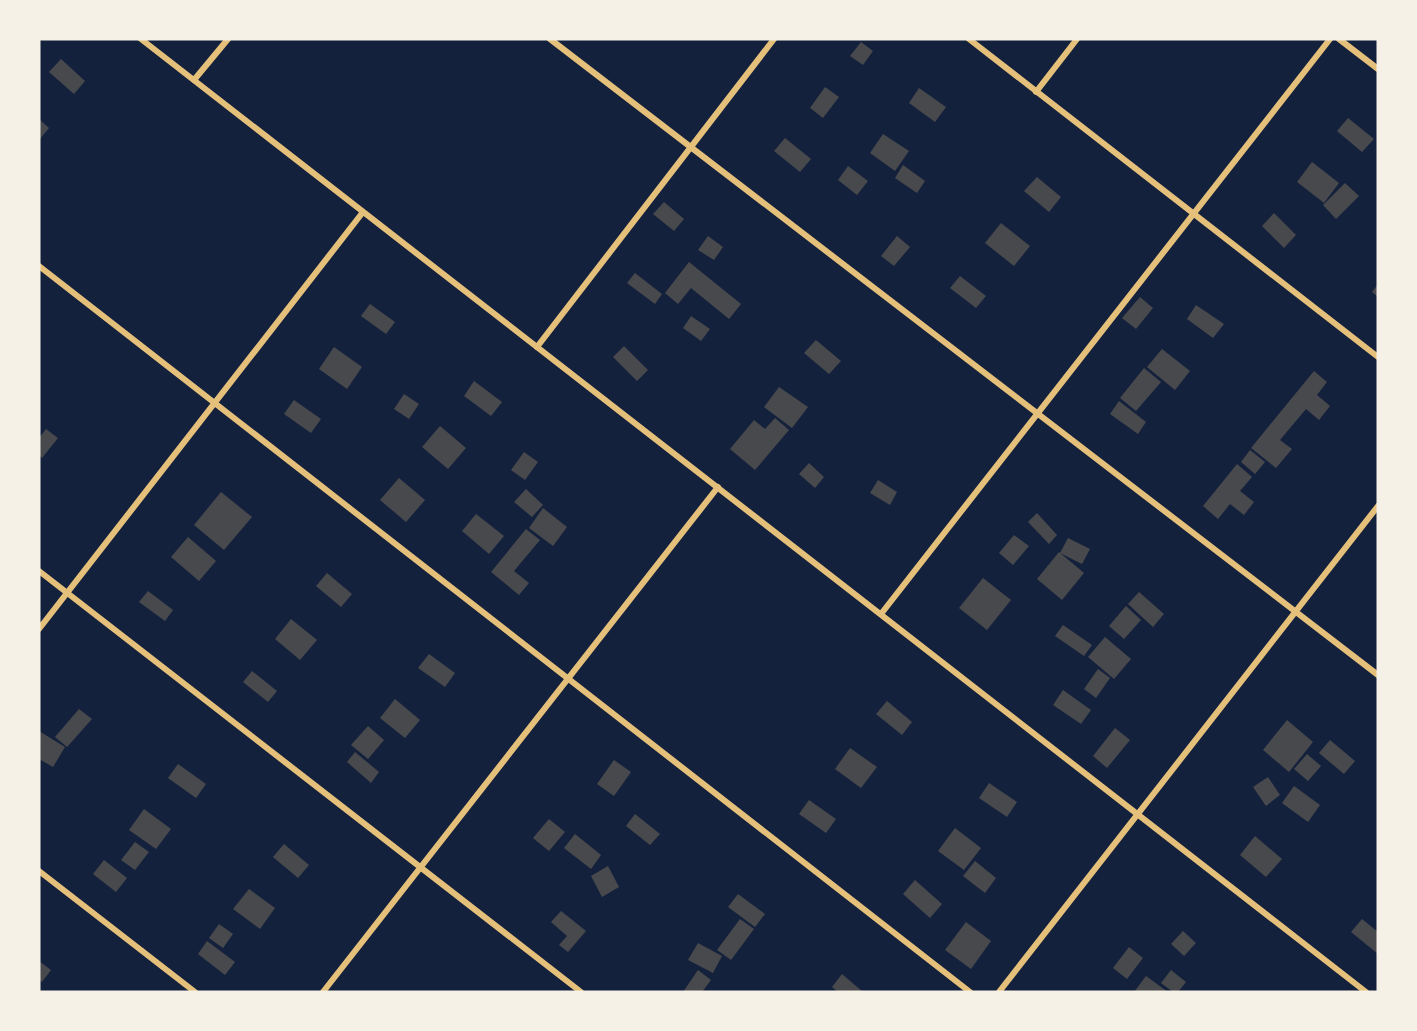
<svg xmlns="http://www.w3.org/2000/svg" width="1417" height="1031" font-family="'Titillium Web',sans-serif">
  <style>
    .building { fill: #48494c }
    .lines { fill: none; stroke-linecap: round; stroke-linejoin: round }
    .minor { stroke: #e5c07b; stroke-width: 6 }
  </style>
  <rect width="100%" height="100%" fill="#14213d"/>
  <g class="building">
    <path d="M861 42 873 51 863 65 850 56Z"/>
    <path d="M61 59 85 81 74 94 49 72Z"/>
    <path d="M825 87 839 97 823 118 810 108Z"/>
    <path d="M919 88 946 107 935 122 909 103Z"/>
    <path d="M1348 118 1374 139 1362 152 1337 131Z"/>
    <path d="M39 119 49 128 39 140Z"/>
    <path d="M883 134 909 151 895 171 870 153Z"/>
    <path d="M785 138 811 159 800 172 774 151Z"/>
    <path d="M1312 162 1339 183 1324 203 1297 182Z"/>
    <path d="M903 165 925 181 917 193 895 178Z"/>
    <path d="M848 166 868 181 857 195 838 180Z"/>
    <path d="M1037 177 1061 197 1049 212 1024 191Z"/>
    <path d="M1345 183 1359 196 1336 219 1323 205Z"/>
    <path d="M664 202 684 219 674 231 653 214Z"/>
    <path d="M1274 213 1296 235 1284 248 1262 226Z"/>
    <path d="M1001 223 1030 246 1014 266 985 243Z"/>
    <path d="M708 236 723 247 714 260 698 250Z"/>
    <path d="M897 236 910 247 894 266 881 256Z"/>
    <path d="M689 262 741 304 729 319 691 288 678 304 665 293Z"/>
    <path d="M635 273 662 294 655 304 627 283Z"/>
    <path d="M960 276 986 296 976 308 950 288Z"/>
    <path d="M1378 284V297L1372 292Z"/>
    <path d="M1140 297 1153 308 1136 329 1122 318Z"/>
    <path d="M370 304 395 322 386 334 361 316Z"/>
    <path d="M1196 305 1224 324 1213 338 1187 319Z"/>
    <path d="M691 316 710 329 701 341 683 328Z"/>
    <path d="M816 340 841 361 829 374 804 353Z"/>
    <path d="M624 346 648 370 637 381 613 357Z"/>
    <path d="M334 347 362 367 347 389 319 369Z"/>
    <path d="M1162 349 1190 371 1175 390 1147 367Z"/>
    <path d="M1144 368 1161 382 1136 411 1120 398Z"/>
    <path d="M1314 371 1327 382 1317 395 1330 406 1319 420 1306 409 1280 440 1292 449 1276 468 1251 448Z"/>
    <path d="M474 381 502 402 491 416 464 396Z"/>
    <path d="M779 387 808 407 792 428 764 407Z"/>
    <path d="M404 394 419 404 409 419 394 409Z"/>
    <path d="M294 400 321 419 311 433 284 414Z"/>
    <path d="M1119 401 1146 422 1138 434 1110 414Z"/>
    <path d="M775 418 789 430 755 470 730 449 754 420 765 429Z"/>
    <path d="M440 426 466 448 448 469 422 447Z"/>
    <path d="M46 429 58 438 42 458 39 455V438Z"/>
    <path d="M1250 450 1265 462 1255 474 1241 462Z"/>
    <path d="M524 452 538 462 525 480 511 470Z"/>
    <path d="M809 463 824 477 815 488 799 474Z"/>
    <path d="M1237 464 1252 477 1240 491 1254 502 1244 515 1230 504 1218 519 1203 506Z"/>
    <path d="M399 478 425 500 406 522 380 500Z"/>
    <path d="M878 480 897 492 890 505 870 493Z"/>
    <path d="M526 489 543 505 532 517 514 502Z"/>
    <path d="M221 492 252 517 224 550 194 525Z"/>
    <path d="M543 508 567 527 553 546 529 528Z"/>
    <path d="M1037 513 1057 535 1049 544 1028 522Z"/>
    <path d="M476 514 504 536 489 554 462 531Z"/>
    <path d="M526 529 540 540 514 571 529 583 519 595 491 572Z"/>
    <path d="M1014 535 1029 546 1013 565 999 553Z"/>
    <path d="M188 537 216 561 199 581 171 557Z"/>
    <path d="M1068 538 1090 549 1082 564 1060 553Z"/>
    <path d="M1059 552 1084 573 1062 600 1037 579Z"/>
    <path d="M327 573 352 594 341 607 316 586Z"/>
    <path d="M983 578 1011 600 987 630 959 608Z"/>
    <path d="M148 591 173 610 165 621 139 602Z"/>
    <path d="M1139 592 1164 614 1153 627 1128 604Z"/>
    <path d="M1126 606 1141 620 1124 639 1109 626Z"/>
    <path d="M291 619 317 640 300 660 275 639Z"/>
    <path d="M1063 625 1092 645 1084 656 1055 636Z"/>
    <path d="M1105 637 1131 659 1114 679 1088 657Z"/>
    <path d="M429 654 455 673 445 687 418 668Z"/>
    <path d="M1098 669 1110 678 1096 698 1084 689Z"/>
    <path d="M252 671 277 691 268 702 243 682Z"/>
    <path d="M1063 690 1091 710 1081 724 1053 705Z"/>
    <path d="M395 699 420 720 405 738 380 718Z"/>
    <path d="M887 701 912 722 902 735 876 714Z"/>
    <path d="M79 709 92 719 67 747 55 737Z"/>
    <path d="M1287 720 1313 742 1289 772 1263 750Z"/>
    <path d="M368 726 384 740 368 759 351 745Z"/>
    <path d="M1115 728 1130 740 1107 768 1093 756Z"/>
    <path d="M39 731 65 747 53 767 39 759Z"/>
    <path d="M1330 740 1355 761 1344 774 1319 753Z"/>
    <path d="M850 748 877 767 861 788 835 769Z"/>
    <path d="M355 752 379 772 371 783 347 762Z"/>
    <path d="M1307 754 1321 766 1308 781 1294 769Z"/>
    <path d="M614 760 631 772 614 796 597 784Z"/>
    <path d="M178 764 206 784 196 798 168 778Z"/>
    <path d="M1268 777 1280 795 1266 806 1253 787Z"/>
    <path d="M989 783 1017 802 1007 817 979 798Z"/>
    <path d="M1294 786 1320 805 1308 822 1282 803Z"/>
    <path d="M809 800 836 819 826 833 799 814Z"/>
    <path d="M144 809 171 829 156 849 129 830Z"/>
    <path d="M635 814 660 834 650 845 626 826Z"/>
    <path d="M549 819 565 832 549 851 533 838Z"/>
    <path d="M955 828 981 848 964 870 938 851Z"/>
    <path d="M575 834 601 855 591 869 564 848Z"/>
    <path d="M1255 836 1282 859 1266 877 1240 855Z"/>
    <path d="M135 842 149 852 135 870 121 860Z"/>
    <path d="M284 844 309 865 298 878 273 857Z"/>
    <path d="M104 860 127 878 116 892 93 874Z"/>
    <path d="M975 861 996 878 985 893 963 876Z"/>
    <path d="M608 866 619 887 602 897 591 876Z"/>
    <path d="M915 880 942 904 930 918 903 894Z"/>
    <path d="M249 889 275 908 260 929 233 909Z"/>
    <path d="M738 894 765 914 755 927 728 907Z"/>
    <path d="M561 911 586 931 568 952 559 945 567 936 551 922Z"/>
    <path d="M740 919 754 929 731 960 717 950Z"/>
    <path d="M1362 919 1378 932V954L1351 932Z"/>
    <path d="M966 922 991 941 971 969 945 950Z"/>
    <path d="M219 924 233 934 223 948 209 938Z"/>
    <path d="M1183 931 1196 943 1184 956 1171 944Z"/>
    <path d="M207 941 235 962 225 975 198 954Z"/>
    <path d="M698 943 722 956 713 973 688 960Z"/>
    <path d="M1129 947 1143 958 1127 979 1113 968Z"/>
    <path d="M39 961 51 970 42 982 39 980Z"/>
    <path d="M698 970 711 980 702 992H683Z"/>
    <path d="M1171 970 1186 982 1178 992H1173L1161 983Z"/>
    <path d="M842 974 863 992H838L832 987Z"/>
    <path d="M1146 976 1168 992H1134Z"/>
  </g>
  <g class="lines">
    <g class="minor">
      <path d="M141 39 1366 992"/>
      <path d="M550 39 1378 675"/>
      <path d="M969 39 1378 357"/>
      <path d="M1339 39 1378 69"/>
      <path d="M194 80 228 39"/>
      <path d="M1036 92 1077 39"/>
      <path d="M39 266 970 992"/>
      <path d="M537 347 774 39"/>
      <path d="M39 571 581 992"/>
      <path d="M881 614 1330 39"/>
      <path d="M39 629 363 212"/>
      <path d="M39 871 195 992"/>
      <path d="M323 992 718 487"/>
      <path d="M999 992 1378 506"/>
    </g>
  </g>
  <rect width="1417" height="1031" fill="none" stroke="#f6f1e7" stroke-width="81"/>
</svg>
